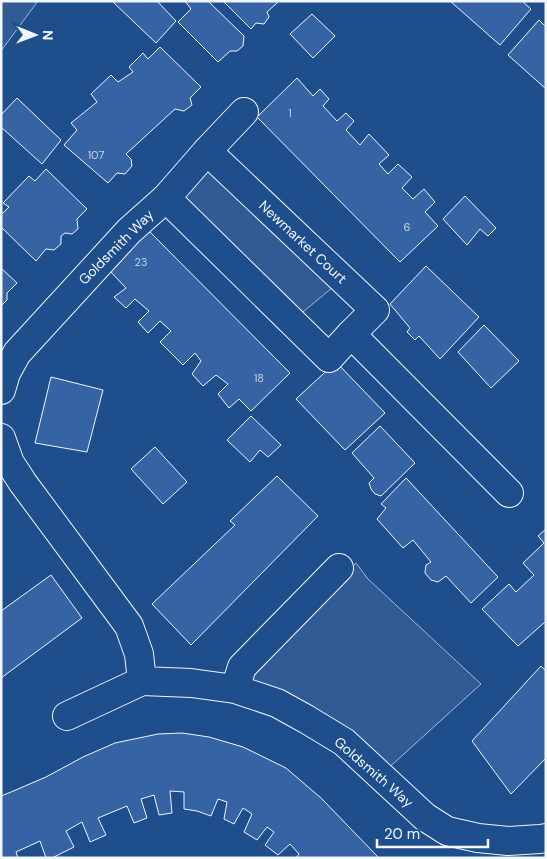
<svg xmlns="http://www.w3.org/2000/svg" width="547" height="859" font-family="'DM Sans',sans-serif">
  <style>
    .built { fill: #305b95; stroke: #a8bbd7 }
    .building { fill: #3563a3; stroke: #f2f6ff }
    .lines { fill: none; stroke-linecap: round; stroke-linejoin: round }
    .minor-casing { stroke: #f2f6ff; stroke-width: 30 }
    .minor { stroke: #1f4e8c; stroke-width: 28 }
    .labels { text-anchor: middle; dominant-baseline: central; stroke-width: 4; stroke-linejoin: round; paint-order: stroke }
    .number-label { font-size: 11px; fill: #c3d1e8 }
    .street-label { font-size: 14px; fill: #f2f6ff; stroke: #1f4e8c }
  </style>
  <rect width="100%" height="100%" fill="#1f4e8c"/>
  <g class="built">
    <path d="M1 1H38L1 51Z"/>
    <path d="M208 161 332 288 298 316 176 196Z"/>
    <path d="M356 563 368 579 481 684 383 773 243 686 248 667Z"/>
  </g>
  <g class="building">
    <path d="M112 1H157L176 21 156 43Z"/>
    <path d="M185 1H208L244 36 243 46 237 51H230L218 62 178 22 191 9Z"/>
    <path d="M223 1H277L278 2 267 12 269 17 264 24 256 23 251 29Z"/>
    <path d="M450 1H522L531 9 500 45Z"/>
    <path d="M312 14 335 36 313 58 290 34Z"/>
    <path d="M539 20 546 27V89L508 55Z"/>
    <path d="M160 47 201 87 190 98 192 105 184 111 175 109 126 154 131 159 132 166 125 174 117 173 108 183 64 145 77 130 71 123 97 102 91 94 111 75 118 82 133 72 129 67 143 53 148 59Z"/>
    <path d="M297 78 313 96 320 89 329 99 323 106 337 121 346 113 354 121 346 130 360 145 369 134 389 155 379 164 388 174 398 164 412 177 402 188 413 199 424 189 435 202 425 212 438 226 400 262 257 117Z"/>
    <path d="M17 98 61 140 42 164 1 127V115Z"/>
    <path d="M46 169 87 209 77 219 78 229 72 234 65 233 61 236V244L54 250 46 249 36 261 1 227V215L9 207 3 203 29 176 35 181Z"/>
    <path d="M465 196 496 228 488 236 480 229 467 245 443 219Z"/>
    <path d="M148 230 290 373 251 411 239 399 229 408 218 394 228 384 216 375 203 386 192 374 201 361 195 353 183 365 160 342 171 331 160 321 148 333 138 322 149 311 135 299 126 308 114 297 126 288 109 270Z"/>
    <path d="M426 266 479 317 440 359 419 336 415 340 407 332 410 328 390 304Z"/>
    <path d="M1 268 17 283 7 293V300L1 306Z"/>
    <path d="M484 325 519 361 491 388 458 352Z"/>
    <path d="M336 362 385 413 345 450 296 399Z"/>
    <path d="M51 377 103 390 87 452 35 443Z"/>
    <path d="M251 416 281 445 268 457 260 450 250 462 227 440Z"/>
    <path d="M380 426 415 463 381 496 375 494 371 489 369 483 374 478 352 453Z"/>
    <path d="M155 447 187 482 163 504 131 469Z"/>
    <path d="M277 476 318 516 191 645 152 604 235 525 230 521Z"/>
    <path d="M406 478 498 577 471 603 446 576 438 582 431 580 425 573 426 565 431 562 413 540 403 548 377 519 386 508 381 504Z"/>
    <path d="M546 529V621L518 646 482 609 509 584 516 592 534 575 523 563 544 543 538 536Z"/>
    <path d="M51 575 82 618 1 678V611Z"/>
    <path d="M541 666 546 671V758L511 794 472 741Z"/>
    <path d="M182 733 209 737 243 747 286 768 321 798 379 858H296L299 854 290 844 278 855 265 845 274 832 267 827 257 840 244 832 252 814 243 808 234 824 224 819 227 802 218 799 211 816 197 811 184 809V792L170 791 172 813 159 815 154 795 141 799 147 818 134 823 127 806 98 818 106 835 90 842 82 822 66 831 74 847 52 858H46L40 841 16 852 18 858H1V796L11 792 46 777 83 757 115 743 158 734Z"/>
  </g>
  <g class="lines">
    <g class="minor-casing">
      <g id="minor">
        <path d="M207 151 375 310 351 334"/>
        <path d="M166 198 329 358 351 334 509 493"/>
        <path d="M1 390 6 373 17 353 129 231 166 198 207 151 244 112"/>
        <path d="M1 438 10 463 23 483 129 626 139 654 142 681 191 683 235 689 277 703 306 719 344 742 425 817 447 831 478 838 508 841 540 839 546 838"/>
        <path d="M235 689 242 667 339 568"/>
        <path d="M67 716 142 681"/>
      </g>
    </g>
    <use href="#minor" class="minor"/>
  </g>
  <g class="labels">
    <g class="number-label">
      <text x="290" y="113">1</text>
      <text x="96" y="155">107</text>
      <text x="407" y="227">6</text>
      <text x="141" y="262">23</text>
      <text x="259" y="378">18</text>
    </g>
    <g class="street-label">
      <text transform="translate(303 242) rotate(43)">Newmarket Court</text>
      <text transform="translate(116 247) rotate(-45)">Goldsmith Way</text>
      <text transform="translate(374 772) rotate(41)">Goldsmith Way</text>
    </g>
  </g>
  <rect width="547" height="859" fill="none" stroke="#f2f6ff" stroke-width="5"/>
  <g transform="translate(35 35) rotate(91)" stroke="#1f4e8c" stroke-width="4" paint-order="stroke">
  <path d="M0-4L9 19L0 12L-9 19Z" fill="#f2f6ff"/>
  <text y="-8" font-size="14" font-weight="bold" text-anchor="middle" fill="#f2f6ff">N</text>
  </g>
  <path d="M377 839v8h111v-8" fill="none" stroke="#f2f6ff" stroke-width="2.5"/>
  <text x="384" y="839" font-size="15" fill="#f2f6ff" stroke="#1f4e8c" stroke-width="4" paint-order="stroke">20 m</text>
</svg>
